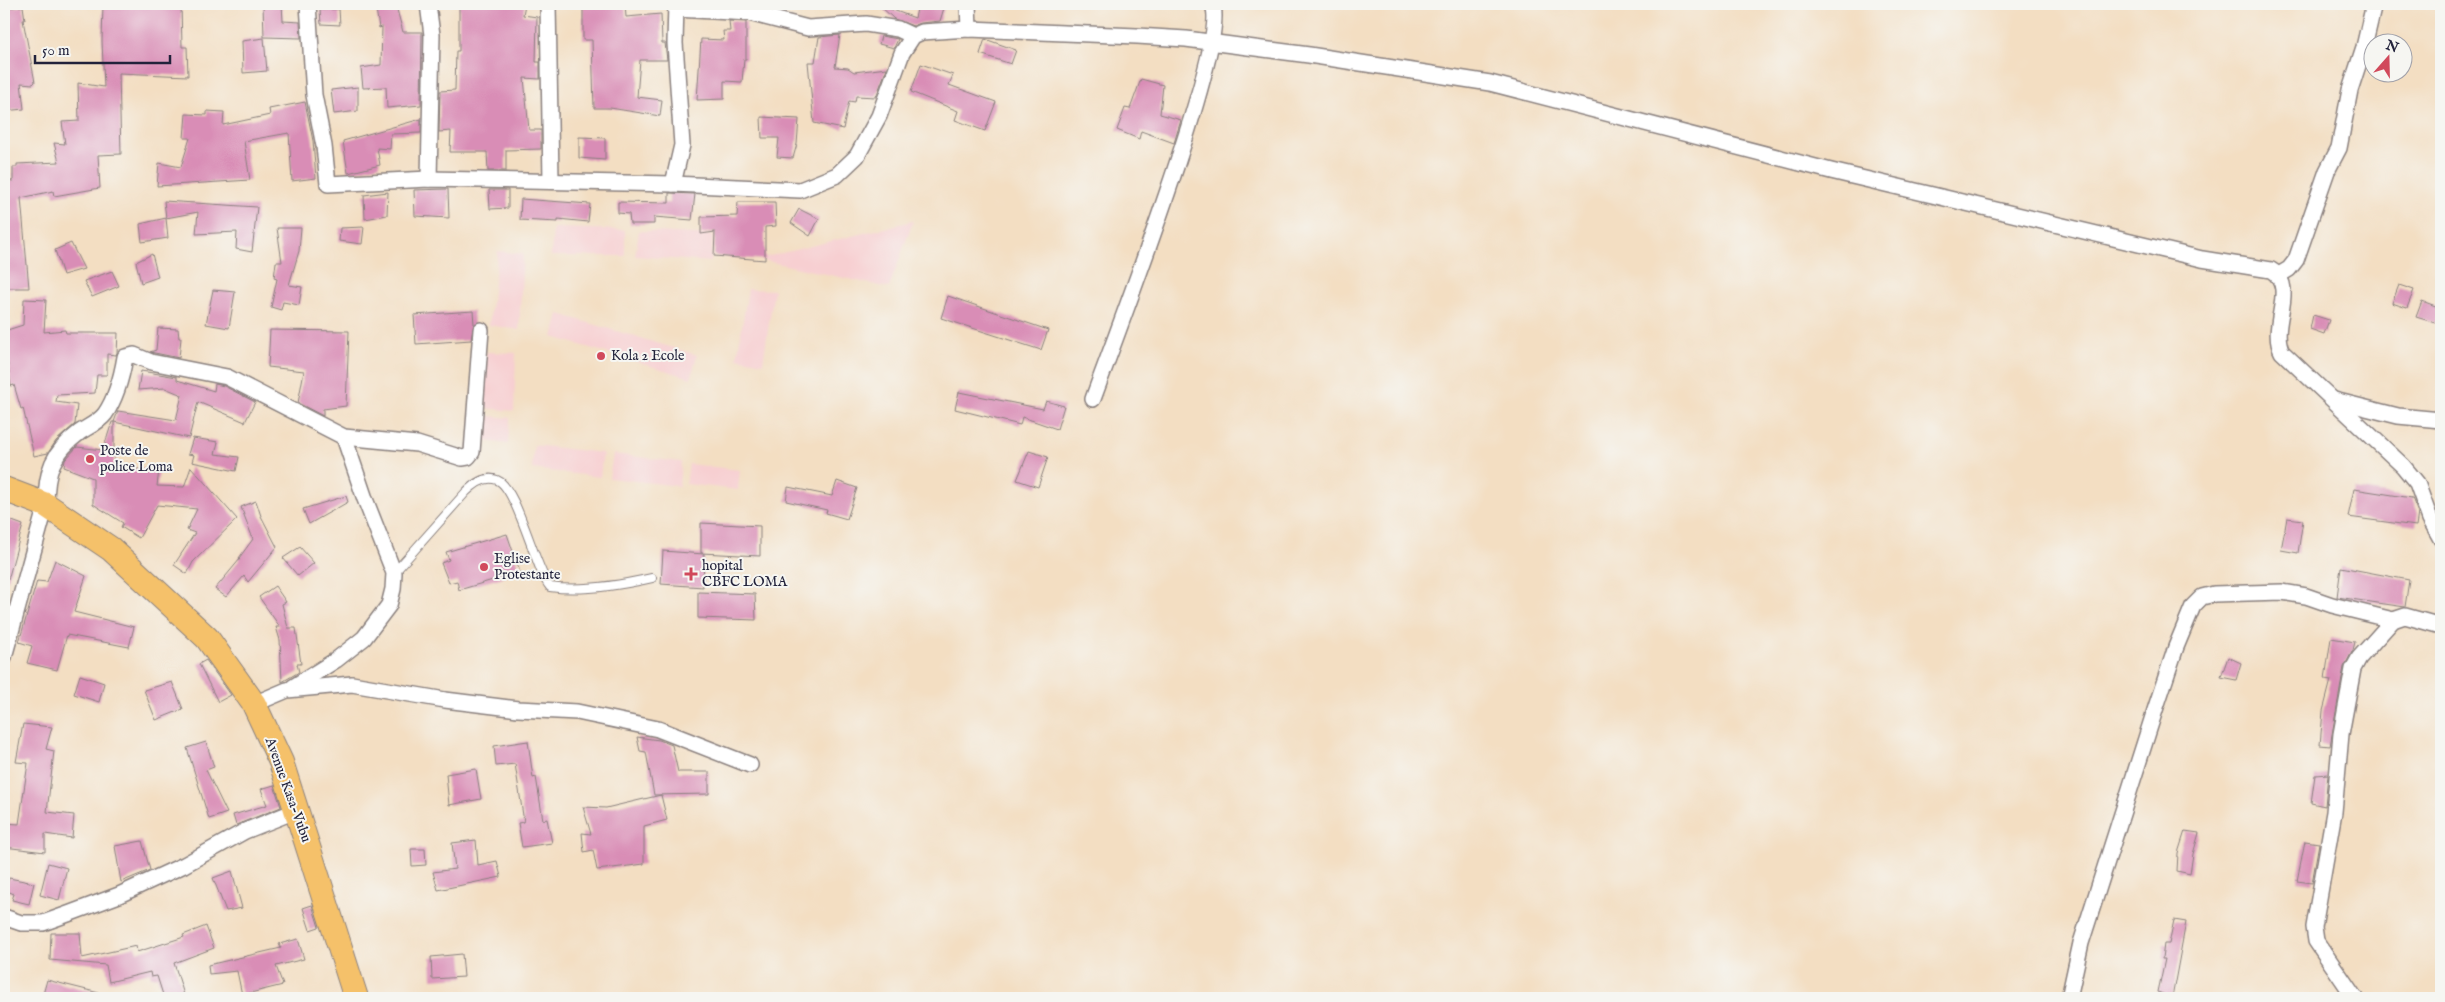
<svg xmlns="http://www.w3.org/2000/svg" width="2445" height="1002" font-family="'IM FELL English',serif">
  <style>
    .built { fill: #f7cfd1 }
    .building { fill: #d98db6 }
    .lines { fill: none; stroke-linecap: round; stroke-linejoin: round }
    .service-casing { stroke: #8a807e; stroke-width: 10 }
    .minor-casing { stroke: #8a807e; stroke-width: 18 }
    .trunk-casing { stroke: #8a807e; stroke-width: 26 }
    .service { stroke: #fff; stroke-width: 8 }
    .minor { stroke: #fff; stroke-width: 15 }
    .trunk { stroke: #f5c16b; stroke-width: 24 }
    .poi-dot { fill: #d1495b; stroke: #f6f6f2; stroke-width: 2 }
    .labels { text-anchor: middle; dominant-baseline: central; stroke-width: 4; stroke-linejoin: round; paint-order: stroke }
    .poi-label { font-size: 14px; fill: #22223b; stroke: #f6f6f2; text-anchor: start }
    .street-label { font-size: 14px; fill: #22223b; stroke: #f6f6f2 }
  </style>
  <rect width="100%" height="100%" fill="#f6f6f2"/>
  <filter id="ink" filterUnits="userSpaceOnUse"><feTurbulence type="fractalNoise" baseFrequency=".02" numOctaves="2"/><feDisplacementMap in="SourceGraphic" scale="10" xChannelSelector="R" yChannelSelector="G"/><feConvolveMatrix kernelMatrix="1 2 1 2 8 2 1 2 1" color-interpolation-filters="sRGB"/></filter>
  <filter id="wash" filterUnits="userSpaceOnUse"><feTurbulence type="fractalNoise" baseFrequency=".0096" numOctaves="4" result="noise"/><feDisplacementMap in="SourceGraphic" scale="20" xChannelSelector="R" yChannelSelector="G"/><feGaussianBlur stdDeviation="1.12" result="paint"/><feColorMatrix in="noise" values="0 0 0 0 0 0 0 0 0 0 0 0 0 0 0 0 0 1.4 0 .05"/><feComposite in="paint" operator="in"/></filter>
  <g filter="url(#wash)">
    <rect width="100%" height="100%" fill="#f3dec2"/>
    <g class="built">
      <path d="M913 221 889 288 758 259Z"/>
      <path d="M553 228 625 230V256H551Z"/>
      <path d="M639 231 713 235 711 262 635 256Z"/>
      <path d="M498 251 523 254 519 330 489 325Z"/>
      <path d="M748 289 774 290 763 363 737 358Z"/>
      <path d="M559 314 697 355 691 378 553 337Z"/>
      <path d="M486 352 516 353 514 411 483 408Z"/>
      <path d="M489 416 510 418 508 444 484 441Z"/>
      <path d="M534 445 603 453 600 477 532 469Z"/>
      <path d="M613 454 681 462 679 486 609 478Z"/>
      <path d="M689 464 740 470 738 490 686 484Z"/>
    </g>
    <g id="blocks">
      <g class="building">
        <path d="M103 4H181L182 47H187L188 76 119 73 121 154 98 155 100 188 54 196 53 191 21 198 29 288H4V180L13 181V167H17V164L59 162 54 143 65 144 62 122 79 121 78 83 104 87 102 41Z"/>
        <path d="M263 4H282L283 21 300 22 301 38 264 37Z"/>
        <path d="M459 4H525L523 15 537 17 536 62H540V79L524 78 529 130H541V149L506 150V171H488L487 152H450L451 131 439 132 440 91 455 90 456 51H459Z"/>
        <path d="M583 4H625L626 17 661 14 662 43H665L667 60H640L637 97 662 100 660 116 610 108H594L592 40H583Z"/>
        <path d="M879 5 915 18 918 5 944 8 940 21 921 23 913 26 894 19Z"/>
        <path d="M23 6 25 20H23L35 82 33 84 21 83 24 109 4 111V8Z"/>
        <path d="M396 6 403 32H422L421 105 387 108 386 87 363 88 361 68 381 65 382 27 379 28 376 9Z"/>
        <path d="M339 9 340 25 321 24 320 10Z"/>
        <path d="M729 21 746 22V59H744L742 82 724 81V99L697 100 701 39 724 40 723 31H730Z"/>
        <path d="M840 35 835 67 848 68 854 72 887 68 876 97 856 96 855 102 849 101 843 129 814 123 808 62H815L819 37Z"/>
        <path d="M881 36 898 39 894 48 879 44Z"/>
        <path d="M264 38 267 71 243 73 242 41Z"/>
        <path d="M985 39 1016 50 1011 64 980 54Z"/>
        <path d="M921 64 953 75 949 85 996 102 985 131 955 120 958 111 911 92Z"/>
        <path d="M1141 79 1163 85 1160 114 1181 120 1174 143 1141 131 1139 139 1117 130 1125 108 1130 109Z"/>
        <path d="M358 87V111L334 114 331 90Z"/>
        <path d="M305 102 313 141 316 178 292 181 289 133 244 141 250 180 157 186 159 163 181 167 190 138H184L186 114 207 115V111L224 112 223 125 270 115 269 109Z"/>
        <path d="M761 117 799 119 797 144 793 158 777 157 779 138H762Z"/>
        <path d="M421 119V133L391 134 390 149 377 148 380 165 348 173 343 141Z"/>
        <path d="M579 137 605 138V160L579 158Z"/>
        <path d="M448 189 449 218 415 216 414 190Z"/>
        <path d="M489 190H508V208L490 209Z"/>
        <path d="M388 192 387 215 365 219 364 195Z"/>
        <path d="M669 193 695 194 692 220 654 217V224H630L629 214 618 213V202L669 203Z"/>
        <path d="M521 199 590 204 588 222 558 219V222L520 220Z"/>
        <path d="M164 201 257 207 252 252 236 249 237 232 196 234 198 212 166 218Z"/>
        <path d="M738 202H775L776 226 765 227V260L714 256 715 232 701 234V217L737 216Z"/>
        <path d="M799 209 819 219 810 236 791 223Z"/>
        <path d="M166 218 168 238 142 242 140 224Z"/>
        <path d="M364 227 362 244 339 241 340 228Z"/>
        <path d="M277 228H301L299 251 289 285 302 287 299 305 283 302 281 310 271 307 277 279 274 278 276 262H282Z"/>
        <path d="M71 243 84 269 63 275 55 250Z"/>
        <path d="M152 254 158 277 141 283 136 262Z"/>
        <path d="M112 271 119 286 92 297 84 281Z"/>
        <path d="M2399 285 2414 290 2407 308 2392 303Z"/>
        <path d="M213 290 235 292 229 328 206 324Z"/>
        <path d="M948 296 1048 330 1041 350 941 318Z"/>
        <path d="M24 299 46 300 44 332 65 330 66 333H118L117 353 116 355 107 354V375H97L95 393 57 395 56 402 77 405 75 424 56 441 48 453 34 456 23 408 21 409 14 385 11 386 4 339V331L23 325Z"/>
        <path d="M2422 301 2441 308 2436 323 2416 317Z"/>
        <path d="M473 311 474 324 471 340 416 344 414 315Z"/>
        <path d="M2313 315 2329 320 2324 334 2310 329Z"/>
        <path d="M158 328 178 329 179 338H181L179 358 150 352 156 350Z"/>
        <path d="M270 330 349 331 346 406 323 409V416L298 403 304 371 268 367Z"/>
        <path d="M141 371 177 377V380L214 391 215 384 224 386 255 402 245 422 198 402 189 438 114 422 118 411 176 420 182 395 165 388 138 390Z"/>
        <path d="M959 392 1043 409 1046 401 1064 406 1057 429 1022 417 1020 425 955 409Z"/>
        <path d="M112 422H114V468L159 470 157 486 184 487 191 467 237 519 193 562 187 574 174 565 195 533 187 530 197 509 157 505 139 538 121 527 123 523 93 504V478L64 467 65 460 77 447 103 450Z"/>
        <path d="M193 438 218 442 215 454 239 457 236 471 192 462 194 455 188 454Z"/>
        <path d="M1029 451 1048 457 1038 487 1017 480Z"/>
        <path d="M837 481 857 488 847 519 826 513 827 510 786 501 788 487 832 496Z"/>
        <path d="M2354 489 2412 498 2418 513 2416 526 2348 517Z"/>
        <path d="M346 496 348 502 309 524 303 509Z"/>
        <path d="M256 501 261 516 277 547 248 582 244 576 226 597 215 589 240 559 239 558 253 539 241 507Z"/>
        <path d="M4 518 23 525 8 580 4 579Z"/>
        <path d="M2287 518 2303 520 2298 553 2281 550Z"/>
        <path d="M701 523 760 526V556L701 553Z"/>
        <path d="M507 534 520 572 459 590 457 581 449 583 441 563 449 560 446 552Z"/>
        <path d="M300 547 314 563 298 576 283 558Z"/>
        <path d="M663 551 704 554 703 587 661 584Z"/>
        <path d="M55 560 86 576 74 612 134 627 129 647 67 635 57 670 27 663 32 646 19 642 37 581 47 582Z"/>
        <path d="M2341 567 2409 580 2405 607 2337 597Z"/>
        <path d="M275 586 286 602 282 604 288 628H296L301 664H297L299 672 282 682 280 640 276 627H280L259 597Z"/>
        <path d="M698 592 755 594 756 620 698 618Z"/>
        <path d="M2331 638 2355 642 2353 650 2344 667 2330 746 2320 745 2323 711 2331 680 2325 679Z"/>
        <path d="M2228 657 2241 663 2236 680 2221 677Z"/>
        <path d="M206 660 231 695 218 702 199 664Z"/>
        <path d="M80 675 104 683 99 702 74 694Z"/>
        <path d="M172 682 183 709 156 720 144 690Z"/>
        <path d="M23 724 52 727 46 749 54 751 47 812 74 815 72 838 45 834V852L4 847V823L19 824 28 763 16 762Z"/>
        <path d="M637 737 659 740 672 745 678 772H709V794L654 795 646 752 640 751Z"/>
        <path d="M528 741 533 778 536 777 543 820 547 819 552 843 522 847 518 823 524 822 515 764 496 766 494 746Z"/>
        <path d="M206 742 214 767 206 770 227 813 209 819 187 748Z"/>
        <path d="M476 769 481 799 449 805 446 774Z"/>
        <path d="M2328 774 2325 806 2311 803 2315 775Z"/>
        <path d="M274 785 281 807 236 825 233 815 267 805 261 789Z"/>
        <path d="M661 795 667 820 644 826V864L597 870 593 850 584 852 582 833 591 834 583 807 606 808Z"/>
        <path d="M2185 831 2199 833 2193 854 2190 874 2177 871 2178 853Z"/>
        <path d="M476 840 478 865 497 861 501 877 438 890 433 872 455 869 452 843Z"/>
        <path d="M142 841 150 870 121 882 115 846Z"/>
        <path d="M2305 841 2319 843 2312 883 2297 881Z"/>
        <path d="M411 849H425L426 865 412 866Z"/>
        <path d="M48 863 67 868 59 900 40 895Z"/>
        <path d="M232 871 242 908 226 911 213 878Z"/>
        <path d="M9 878 34 883 29 904 12 900 14 894 5 890Z"/>
        <path d="M312 905 319 927 310 930 303 908Z"/>
        <path d="M2174 920 2186 922 2172 998 2158 992 2165 959H2162L2164 944H2169Z"/>
        <path d="M206 926 214 948 174 963 185 998H164L157 976 151 977 150 972 109 982 106 965 50 960 51 933H80L82 958 136 946 137 952 184 937 183 935Z"/>
        <path d="M298 939 304 959 276 966 283 985 242 995 237 971 209 974 208 965 281 948 279 944Z"/>
        <path d="M462 954 464 977 432 979 431 957Z"/>
        <path d="M47 980 99 993 98 998H42Z"/>
      </g>
    </g>
  </g>
  <g filter="url(#ink)">
    <use href="#blocks" fill-opacity="0" stroke="#8a807e" stroke-width="1"/>
    <g class="lines">
      <g class="service-casing">
        <path id="service" d="M394 573 466 492C474 484 485 475 497 480 517 487 535 569 550 587 582 592 621 585 652 578"/>
      </g>
      <g class="minor-casing">
        <g id="minor">
          <path d="M308 4 314 95 324 146 328 184 429 179 673 184 800 190 837 175 857 156 879 116 902 53 913 36 922 32 969 29 1137 36 1186 39 1309 55 1490 83 1831 171 2202 259 2271 270C2299 287 2268 326 2282 352L2403 466 2417 483 2430 519 2441 539"/>
          <path d="M428 4 432 35 429 179"/>
          <path d="M548 4 551 181"/>
          <path d="M968 4 969 29"/>
          <path d="M676 9 749 13 808 28 866 24 898 29 913 36"/>
          <path d="M673 184 682 145 675 43 676 4"/>
          <path d="M2279 275 2289 269 2296 260 2327 171 2339 148 2350 90 2364 47 2374 4"/>
          <path d="M1093 399C1112 346 1232 35 1212 4"/>
          <path d="M2334 400 2398 416 2441 420"/>
          <path d="M4 657 46 505C46 471 52 453 80 432 88 427 99 422 105 414 116 398 122 375 125 357L134 355 151 362 227 377 344 437 417 444 462 458 468 457 472 452 481 330"/>
          <path d="M293 687 336 660 364 638 389 605 393 589 394 573 365 499 344 437"/>
          <path d="M254 704 287 690 352 684 445 700 518 709 577 712 658 729 750 765"/>
          <path d="M4 917 21 923H43L68 914 119 895 184 865 245 831 298 810"/>
          <path d="M2069 998 2081 943 2156 707 2176 647 2193 606 2202 597 2214 594 2282 592 2306 596 2332 605 2393 620 2405 616 2441 626"/>
          <path d="M2355 998 2316 941 2314 927 2334 812 2341 734 2353 669 2359 658 2393 620"/>
        </g>
      </g>
      <g class="trunk-casing">
        <path id="trunk" d="M4 489 46 505 111 549 207 638 254 704 281 762 356 998"/>
      </g>
      <use href="#service" class="service"/>
      <use href="#minor" class="minor"/>
      <use href="#trunk" class="trunk"/>
    </g>
  </g>
  <g class="poi-dot">
    <circle cx="601" cy="356" r="5"/>
    <circle cx="90" cy="459" r="5"/>
    <circle cx="484" cy="567" r="5"/>
    <path d="M688.5 566.5h5v5h5v5h-5v5h-5v-5h-5v-5h5z"/>
  </g>
  <g class="labels">
    <g class="poi-label">
      <text x="611" y="356">Kola 2 Ecole</text>
      <text x="100" y="451">Poste de<tspan x="100" dy="16">police Loma</tspan></text>
      <text x="494" y="559">Eglise<tspan x="494" dy="16">Protestante</tspan></text>
      <text x="702" y="566">hopital<tspan x="702" dy="16">CBFC LOMA</tspan></text>
    </g>
    <g class="street-label">
      <text transform="translate(288 790) rotate(70)">Avenue Kasa-Vubu</text>
    </g>
  </g>
  <rect width="2445" height="1002" fill="none" stroke="#f6f6f2" stroke-width="20"/>
  <g transform="translate(2388 58) rotate(20)"><circle r="24" fill="#f6f6f2" stroke="#a1a1a9"/>
  <path d="M0-4L9 19L0 12L-9 19Z" fill="#d1495b"/>
  <text y="-8" font-size="14" font-weight="bold" text-anchor="middle" fill="#22223b">N</text>
  </g>
  <path d="M35 55v8h135v-8" fill="none" stroke="#22223b" stroke-width="2.5"/>
  <text x="42" y="55" font-size="15" fill="#22223b" stroke="#f6f6f2" stroke-width="4" paint-order="stroke">50 m</text>
</svg>
